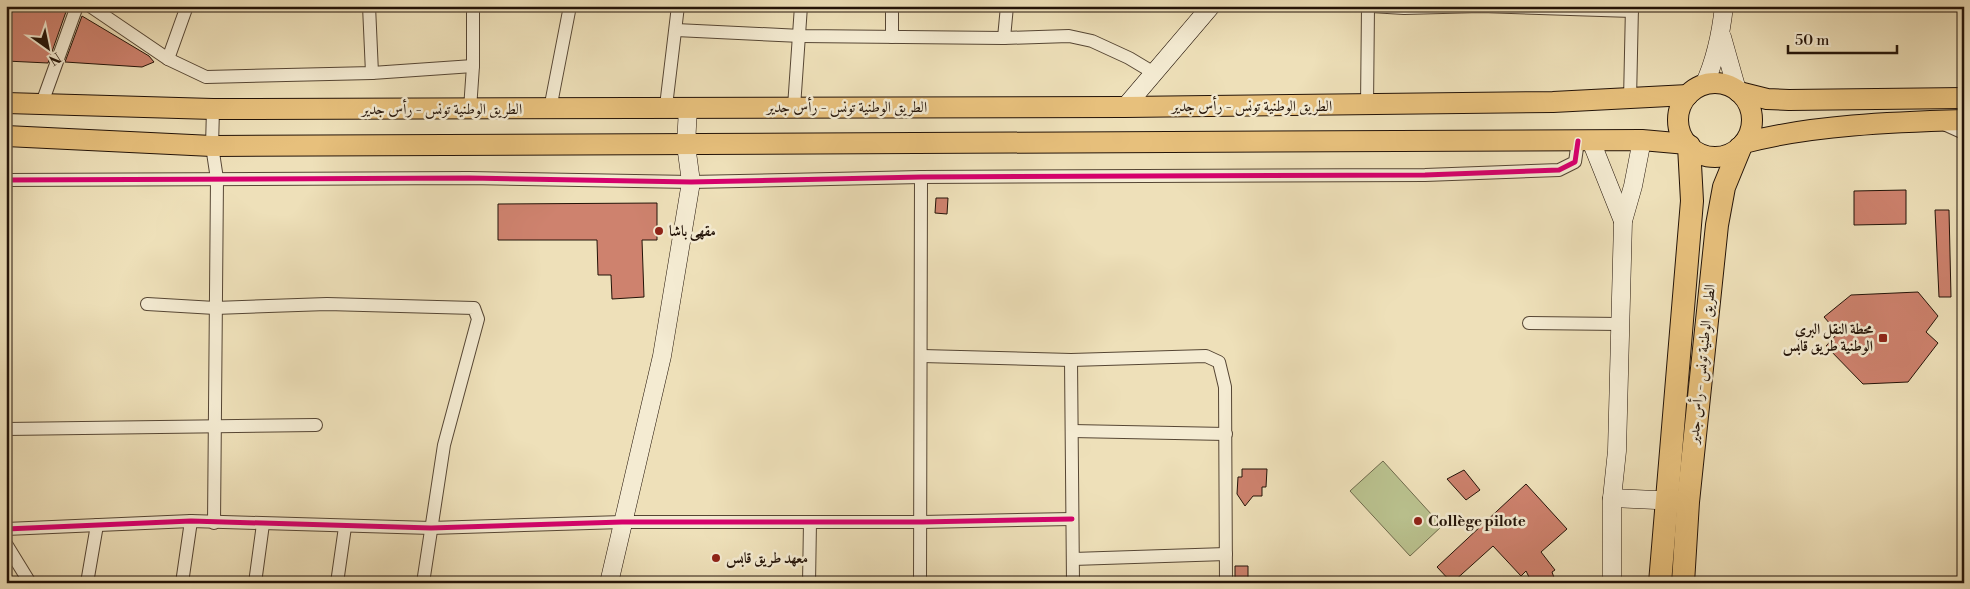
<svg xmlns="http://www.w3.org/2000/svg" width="1970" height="589" font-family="'Libre Bodoni',Amiri,serif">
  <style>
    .green { fill: #bac28f; stroke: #6e6a4c }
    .building { fill: #ce826e; stroke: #231308 }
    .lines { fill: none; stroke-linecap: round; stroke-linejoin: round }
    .street-casing { stroke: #564634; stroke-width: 14 }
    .secondary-casing { stroke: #231308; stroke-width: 19 }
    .primary-casing { stroke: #231308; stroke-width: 22 }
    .highway-casing { stroke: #231308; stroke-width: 24 }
    .street { stroke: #f4ebd2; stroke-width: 12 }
    .secondary { stroke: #f4ebd2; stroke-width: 18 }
    .primary { stroke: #e7c07c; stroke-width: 20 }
    .highway { stroke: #e7c07c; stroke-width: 22 }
    .cycleway-casing { stroke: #f4ebd2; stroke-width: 8 }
    .cycleway { stroke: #d6006c; stroke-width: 5 }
    .poi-dot { fill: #8f2418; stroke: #f4ebd2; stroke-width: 2 }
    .labels { text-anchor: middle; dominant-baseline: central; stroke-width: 5; stroke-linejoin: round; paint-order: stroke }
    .street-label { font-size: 15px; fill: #231308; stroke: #f4ebd2 }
    .poi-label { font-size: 15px; font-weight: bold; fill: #231308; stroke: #f4ebd2; text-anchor: start }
  </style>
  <rect width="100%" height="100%" fill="#eee0b9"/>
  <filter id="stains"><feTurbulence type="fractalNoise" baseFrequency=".004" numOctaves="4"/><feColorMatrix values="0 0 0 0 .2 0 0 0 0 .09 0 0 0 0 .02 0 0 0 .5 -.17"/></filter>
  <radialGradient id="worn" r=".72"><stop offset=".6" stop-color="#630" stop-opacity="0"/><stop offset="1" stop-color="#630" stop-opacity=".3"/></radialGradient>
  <path class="green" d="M1383 461 1442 526 1410 556 1350 491Z"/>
  <g class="building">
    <path d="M6 6H68L48 63 6 61Z"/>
    <path d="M82 16 149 56 154 62 142 67 65 62Z"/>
    <path d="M1906 190V224L1854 225V191Z"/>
    <path d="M936 198H948L947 214 935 213Z"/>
    <path d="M657 203V240H642L644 297 612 299 611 275H598L597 240H498V204Z"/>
    <path d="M1935 210H1949L1951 297H1939Z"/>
    <path d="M1918 292 1938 316 1926 332 1938 343 1908 382 1863 384 1826 346 1838 333 1824 317 1851 295Z"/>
    <path d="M1242 469H1267L1266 487H1262V496H1253L1245 506 1237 494 1238 477H1242Z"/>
    <path d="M1464 470 1480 490 1466 500 1447 479Z"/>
    <path d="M1526 484 1567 529 1541 552 1555 570 1552 572 1556 583H1532L1526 571 1521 576 1493 546 1452 583 1437 567Z"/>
    <path d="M1235 566H1248V580L1235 581Z"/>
  </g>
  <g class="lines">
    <g class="street-casing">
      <g id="street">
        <path d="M90 6 168 59 206 77 372 73 473 66"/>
        <path d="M369 6 372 73"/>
        <path d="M1371 6 1404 8 1481 6 1632 11"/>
        <path d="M676 30 801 36 1004 38 1069 36 1092 41 1129 58 1154 73"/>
        <path d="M892 37V6"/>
        <path d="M1004 38 1007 6"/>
        <path d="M168 59 187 6"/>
        <path d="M1630 100 1632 6"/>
        <path d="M42 103 77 6"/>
        <path d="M666 106 678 6"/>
        <path d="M1367 106 1368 6"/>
        <path d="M794 107 801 6"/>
        <path d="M213 109 212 146 217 179 214 523"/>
        <path d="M470 109 473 66V6"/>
        <path d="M550 109 570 6"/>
        <path d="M1944 124 1964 133"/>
        <path d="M6 180 469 178 691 182 921 177 1425 175 1559 170 1575 162 1578 141"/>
        <path d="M147 304 215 308 327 304 474 308 478 319 444 445 423 583"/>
        <path d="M1529 323 1620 324"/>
        <path d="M922 356 1071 360 1206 356 1219 362 1225 387 1226 583"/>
        <path d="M1071 360 1073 583"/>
        <path d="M6 429 316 425"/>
        <path d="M1072 431 1226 434"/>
        <path d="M6 529 191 521 431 528 622 522H922L1072 519"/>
        <path d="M6 544 30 583"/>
        <path d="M1073 559 1226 554"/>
        <path d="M87 583 97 525"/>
        <path d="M182 583 191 521"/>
        <path d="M255 583 263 524"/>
        <path d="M337 583 345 527"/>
        <path d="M809 583 810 522"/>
        <path d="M920 583 921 177"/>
      </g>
    </g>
    <g class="secondary-casing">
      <g id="secondary">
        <path d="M1722 37 1737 90"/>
        <path d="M1704 85C1716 59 1721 34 1724 6"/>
        <path d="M1125 107 1211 6"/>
        <path d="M1591 141 1623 221"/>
        <path d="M1612 498 1678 501"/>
        <path d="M609 583 662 356 691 182 686 145 688 108"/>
        <path d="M1612 583V498L1617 451 1623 221 1633 186 1642 140"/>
      </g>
    </g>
    <g class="primary-casing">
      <g id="primary">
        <circle cx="1715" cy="120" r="37"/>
        <path d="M1739 92 1767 99 1789 100 1964 98"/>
        <path d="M6 103 213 109 1125 107 1553 102 1688 95"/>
        <path d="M6 136 212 146 1642 140 1687 144"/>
        <path d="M1744 143C1811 125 1894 122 1964 120"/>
      </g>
    </g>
    <g class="highway-casing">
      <g id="highway">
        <path d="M1660 583 1692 201 1689 146"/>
        <path d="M1683 583 1688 502 1717 225 1724 187 1740 148"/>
      </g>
    </g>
    <use href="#street" class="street"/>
    <use href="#secondary" class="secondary"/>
    <use href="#primary" class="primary"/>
    <use href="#highway" class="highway"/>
    <g class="cycleway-casing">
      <g id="cycleway">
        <path d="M6 180 469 178 691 182 921 177 1425 175 1559 170 1575 162 1578 141"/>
        <path d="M6 529 191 521 431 528 622 522H922L1072 519"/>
      </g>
    </g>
    <use href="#cycleway" class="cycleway"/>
  </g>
  <g class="poi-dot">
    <circle cx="659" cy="231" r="5"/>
    <rect x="1878" y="333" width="10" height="10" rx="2.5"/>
    <circle cx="1418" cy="521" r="5"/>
    <circle cx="716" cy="558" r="5"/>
  </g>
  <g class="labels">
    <g class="street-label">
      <text x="1252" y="106">الطريق الوطنية تونس - رأس جدير</text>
      <text x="847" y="107">الطريق الوطنية تونس - رأس جدير</text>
      <text x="442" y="109">الطريق الوطنية تونس - رأس جدير</text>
      <text transform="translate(1702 364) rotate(-84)">الطريق الوطنية تونس - رأس جدير</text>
    </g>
    <g class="poi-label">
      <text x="669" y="231">مقهى باشا</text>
      <text x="1873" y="329" text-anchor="end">محطة النقل البري<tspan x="1873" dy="17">الوطنية طريق قابس</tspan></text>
      <text x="1428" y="521">Collège pilote</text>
      <text x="726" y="558">معهد طريق قابس</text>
    </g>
  </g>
  <rect width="1970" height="589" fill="none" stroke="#eee0b9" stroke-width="25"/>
  <rect x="8" y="8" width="1955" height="574" fill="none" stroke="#231308" stroke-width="2.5"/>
  <rect x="12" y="12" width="1945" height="564" fill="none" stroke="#231308"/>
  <g transform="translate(48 48) rotate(147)" stroke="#f4ebd2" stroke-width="4" paint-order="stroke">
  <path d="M0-4L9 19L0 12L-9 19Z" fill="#231308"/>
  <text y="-8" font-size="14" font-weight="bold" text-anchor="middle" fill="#231308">N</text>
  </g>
  <path d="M1788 45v8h109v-8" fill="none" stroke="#231308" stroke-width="2.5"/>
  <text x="1795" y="45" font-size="15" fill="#231308" stroke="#f4ebd2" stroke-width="4" paint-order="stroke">50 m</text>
  <rect width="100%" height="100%" filter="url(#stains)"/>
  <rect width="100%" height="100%" fill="url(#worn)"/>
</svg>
